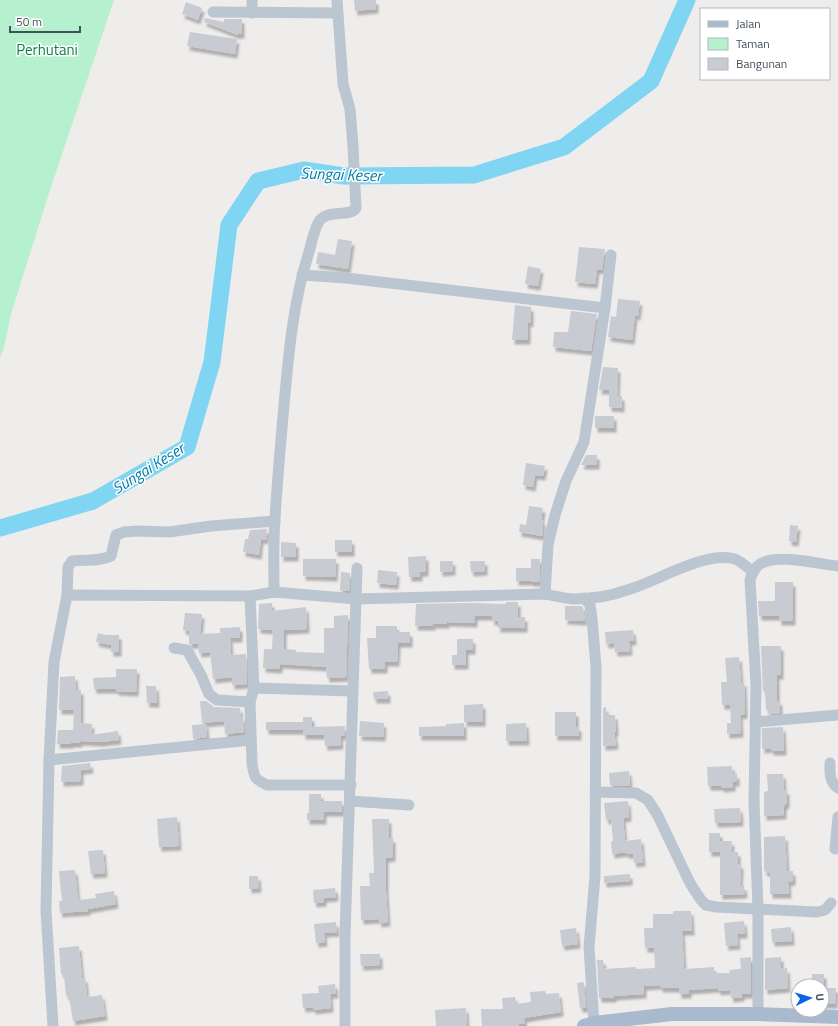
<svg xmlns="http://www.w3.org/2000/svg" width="838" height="1026" font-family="'Titillium Web',sans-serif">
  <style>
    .green { fill: #b6f1cf }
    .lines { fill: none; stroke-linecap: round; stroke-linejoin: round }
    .river { stroke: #80d5f2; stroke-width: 17 }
    .building { fill: #c8cbd2; filter: url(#shadow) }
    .minor { stroke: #bbc6d0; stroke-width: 11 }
    .major { stroke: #a9bace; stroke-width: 14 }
    .labels { text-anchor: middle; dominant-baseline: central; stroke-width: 3; stroke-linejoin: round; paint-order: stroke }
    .park-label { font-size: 15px; fill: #10804d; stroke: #fff }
    .water-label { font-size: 16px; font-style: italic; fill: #037ea7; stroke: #fff }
  </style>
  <defs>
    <filter id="shadow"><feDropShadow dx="2.5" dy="4.5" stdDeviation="1" flood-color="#0004"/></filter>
  </defs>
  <rect width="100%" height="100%" fill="#efecec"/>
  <path class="green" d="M0 0H114L50 190 11 314 4 348 0 357Z"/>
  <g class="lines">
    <path class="river" d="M0 528 93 501 187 447 212 362 229 225 258 181 304 170 344 176 474 175 564 147 651 81 687 0"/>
  </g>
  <g class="building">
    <path d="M354 0H376V9L355 11Z"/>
    <path d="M186 2 202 8 198 20 182 14Z"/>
    <path d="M205 18 224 22V19H242V34H238V35L204 22Z"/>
    <path d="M190 32 237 39 235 54 187 46Z"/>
    <path d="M338 239 352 241 348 269 316 264 318 252 335 255Z"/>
    <path d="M579 247 605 249 602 270 597 269 595 284 575 282Z"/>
    <path d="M528 266 541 269 538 286 525 284Z"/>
    <path d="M618 299 640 301 638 316 635 315 632 340 608 337 611 316 616 317Z"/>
    <path d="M515 305 531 307V323L528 322V340H512Z"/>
    <path d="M571 311 597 314 591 351 553 347 554 332H568Z"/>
    <path d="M603 367 618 368 617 396H622V408L609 407V390H599Z"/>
    <rect x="595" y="416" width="19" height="12"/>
    <path d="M586 455H597V465H581Z"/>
    <path d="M526 463 545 466 543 476 535 475 533 487 523 485Z"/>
    <path d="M529 506 543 508 541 520 543 521 542 536 519 532 520 524 526 525Z"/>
    <path d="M790 525 798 526 796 542 789 541Z"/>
    <path d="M267 529 266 540 261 539 259 555 243 552 245 539H248L250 530Z"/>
    <rect x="335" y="540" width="17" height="12"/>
    <path d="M281 542 296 543V557H281Z"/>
    <path d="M426 556V572H420V577H409L408 557Z"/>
    <path d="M303 559H336L335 577 303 576Z"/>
    <path d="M531 559H540L539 582H531V581H516V568H531Z"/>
    <path d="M440 561H453V571L440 572Z"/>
    <path d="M470 561H485V571L471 572Z"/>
    <path d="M378 570 397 572 396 585 377 583Z"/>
    <path d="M341 572 350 573 349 591H340Z"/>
    <path d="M775 582H793V621H779V616H759L758 601H775Z"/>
    <path d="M506 602H518V617H525V628H498V621H492V616H475V623L447 622V624H433V626H415L416 604 468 603 506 604Z"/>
    <path d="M272 603V611L306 607 307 629 284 630V649L296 650V652L324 653V628H334V616L348 615 346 677 327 678 326 667 280 664V669L263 668 264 649H272L273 630 258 629 259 604Z"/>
    <path d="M565 606H582L583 608 585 621 565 620Z"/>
    <path d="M185 613 202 614 200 634 220 633V628L240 627V638H230L231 655 246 654 247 684 232 685V677L213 679 210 652 199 653 198 644H189V631L183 630Z"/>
    <path d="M376 626H397V632H410V643H398L397 662H385V669H369L367 638H376Z"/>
    <path d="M633 630 634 641H629L630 651 615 652 614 643 606 644 605 632Z"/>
    <path d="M98 633 105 635H119V652H111V645L96 642Z"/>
    <path d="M457 639H473V650H466V665H452V655H457Z"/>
    <path d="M761 646H781V675H777V701H780V713L769 714V710H766L765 691H763Z"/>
    <path d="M739 657 741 682H744L745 714 740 715 741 733 727 734V723H731L730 705H722L721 682H727L725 658Z"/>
    <path d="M116 669H137L136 692 116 691V689H94L93 678 116 677Z"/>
    <path d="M75 676 76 690H81V723L92 724 91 735 118 731 119 740 100 742 80 741V743H71V744H57L58 730H73L74 710H59L60 677Z"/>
    <path d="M146 686H156L157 703H147Z"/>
    <path d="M388 691V699H374L373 692Z"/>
    <path d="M200 701H206L214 707 240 708 241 717H243L244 732 225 734 224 721 202 723Z"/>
    <path d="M483 704V722H464V705Z"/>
    <path d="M606 707V715H615L616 732H614L616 745 603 746V708Z"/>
    <path d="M555 712H576V727H579V736H555Z"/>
    <path d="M303 717H312V727L345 726 344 736H340L341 745 325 746 324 735H303V730H266V722H303Z"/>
    <path d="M360 721 384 723 383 737 359 736Z"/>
    <path d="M464 723V736H419V727L446 726V724Z"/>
    <path d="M526 723 527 741H506V724Z"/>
    <path d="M206 724 207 737 193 739 192 725Z"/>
    <path d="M783 727 784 751H771V748L762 749V728Z"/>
    <path d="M90 763 91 769 81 770V781L61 782 62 766Z"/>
    <path d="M732 766 733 774H737V782H733V787L722 788 721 786H708L707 767Z"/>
    <path d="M629 771 630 786 610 785 609 773Z"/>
    <path d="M767 774H783L784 790H787V804H785V806H784V815L764 816V792L768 791Z"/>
    <path d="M309 794H321V801H342V812H324V820H307V813H309Z"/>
    <path d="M628 801 629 817 623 818 625 841 641 839 643 862 634 863 633 854H626V852L612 854 611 842 613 841 611 819 606 820 604 803Z"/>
    <path d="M740 808 741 822 715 823 714 809Z"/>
    <path d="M177 817 179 846 159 847 157 819Z"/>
    <path d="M372 819H389V838H393V857L386 858V892L388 922 379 923V919L361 920 360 886H370L369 873H374Z"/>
    <path d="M709 833H720V841H732L731 852H738V864H741L740 886H744L745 894 720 895V852H709Z"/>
    <path d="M785 836 787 871H793V881L788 882 789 894H770V873L764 871V837Z"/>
    <path d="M103 850 105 873 91 874 88 851Z"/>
    <path d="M75 870 78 900 96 898 95 894 114 891 116 904 88 909V911L60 913 59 901H62L59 871Z"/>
    <path d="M630 874V881L604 883V876Z"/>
    <path d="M249 876H258L259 888 249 889Z"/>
    <path d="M335 888 336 897 324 898V902L314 903 313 890Z"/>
    <path d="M673 911H691L692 931H682L684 969 714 967V973H730L729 970 741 969 740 958 751 957V994H742V997L731 998 730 990 718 991V988L689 990V994H679V988H660V985L644 986V994L614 996V998H599L597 960H603L604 969 636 967V969L655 968 654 948H645L644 928H653V914H673Z"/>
    <path d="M744 921 745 934H737L738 945 726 946 724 923Z"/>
    <path d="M336 922 337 932 324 933 325 942 316 943 314 924Z"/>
    <path d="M791 927 792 941 772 942 771 929Z"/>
    <path d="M576 928 578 944 562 946 560 930Z"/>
    <path d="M79 946 82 978H85L87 997 102 995 105 1016 73 1021 69 996H66L64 974H61L59 948Z"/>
    <path d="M360 954H380V965L361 966Z"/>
    <path d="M781 957V969L787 968 788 988 765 990V958Z"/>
    <rect x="812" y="974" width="12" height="12"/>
    <path d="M584 982 586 1008H580L577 983Z"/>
    <path d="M335 984 336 994H330L331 1008 313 1010V1007L303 1008 302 994 319 993 318 986Z"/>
    <path d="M822 988H836L835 1004H822Z"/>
    <path d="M545 991 546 994 559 993 561 1012 524 1018 525 1023 519 1024V1026H482L481 1009H503L502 998 515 997 516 1004 531 1002 530 992Z"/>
    <path d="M466 1008 467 1026H436L435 1010Z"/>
  </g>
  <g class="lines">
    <g class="minor">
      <path d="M213 12 337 13"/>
      <path d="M252 13V0"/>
      <path d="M302 275 346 278 605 308 584 442 566 481 555 515 548 545 545 594"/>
      <path d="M605 308 611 255"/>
      <path d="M274 592C274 568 273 543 275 519 277 485 280 451 283 416 288 361 292 305 309 252 312 242 314 228 320 220 329 209 349 218 356 208L353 146 350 109 343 84 337 0"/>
      <path d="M67 595 68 567 72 561C85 559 99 562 111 556L116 535 124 532 138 531 169 532 211 526 275 521"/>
      <path d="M250 596 254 688 250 702 252 763C254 777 254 779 267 785H351"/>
      <path d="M584 598 590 605 592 618 596 667 595 876 589 947 594 1023"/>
      <path d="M174 648 187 650 201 675 209 694 217 700 250 702"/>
      <path d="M254 688 352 691"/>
      <path d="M755 722 838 715"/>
      <path d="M49 760 251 740"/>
      <path d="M830 763C830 772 829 782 838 788"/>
      <path d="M595 792 636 793 648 800 658 816 690 883 701 900 706 905 716 907 817 912 825 910 831 903"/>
      <path d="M350 801 409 805"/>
      <path d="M835 849 838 817"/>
      <path d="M758 1014V909L754 801 756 685 750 580C752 574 754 568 760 564 778 553 817 564 838 566"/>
      <path d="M53 1026 46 911 49 760 54 662 67 595 250 596 274 592 356 599 357 568"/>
      <path d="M345 1026V935L356 599 545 594C554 596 564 598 573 599 590 599 611 596 627 590 656 582 706 550 735 559 742 562 747 567 752 571"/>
    </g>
    <path class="major" d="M584 1026 594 1023 672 1014H758L838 1017"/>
  </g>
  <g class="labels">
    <g class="park-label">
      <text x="47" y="49">Perhutani</text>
    </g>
    <g class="water-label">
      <text transform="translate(341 174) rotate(2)">Sungai Keser</text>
      <text transform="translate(148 468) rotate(-32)">Sungai Keser</text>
    </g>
  </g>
  <rect x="700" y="8" width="130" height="72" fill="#ffffff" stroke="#b4b9bd"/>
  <rect x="708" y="21" width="20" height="6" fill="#a9bace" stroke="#b4b9bd"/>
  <text x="736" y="28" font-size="12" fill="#434f5b">Jalan</text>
  <rect x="708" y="38" width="20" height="12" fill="#b6f1cf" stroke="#b4b9bd"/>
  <text x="736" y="48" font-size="12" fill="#434f5b">Taman</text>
  <rect x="708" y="58" width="20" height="12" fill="#c8cbd2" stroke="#b4b9bd"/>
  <text x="736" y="68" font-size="12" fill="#434f5b">Bangunan</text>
  <g transform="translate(810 998) rotate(85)"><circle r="19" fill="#ffffff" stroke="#b4b9bd"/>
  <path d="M0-3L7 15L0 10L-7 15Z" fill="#0c63e9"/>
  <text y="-6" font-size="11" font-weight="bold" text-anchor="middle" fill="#434f5b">U</text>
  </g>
  <path d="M10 26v6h70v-6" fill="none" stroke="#434f5b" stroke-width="2"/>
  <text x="16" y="26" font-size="12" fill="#434f5b" stroke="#ffffff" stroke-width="3" paint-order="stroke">50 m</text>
</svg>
